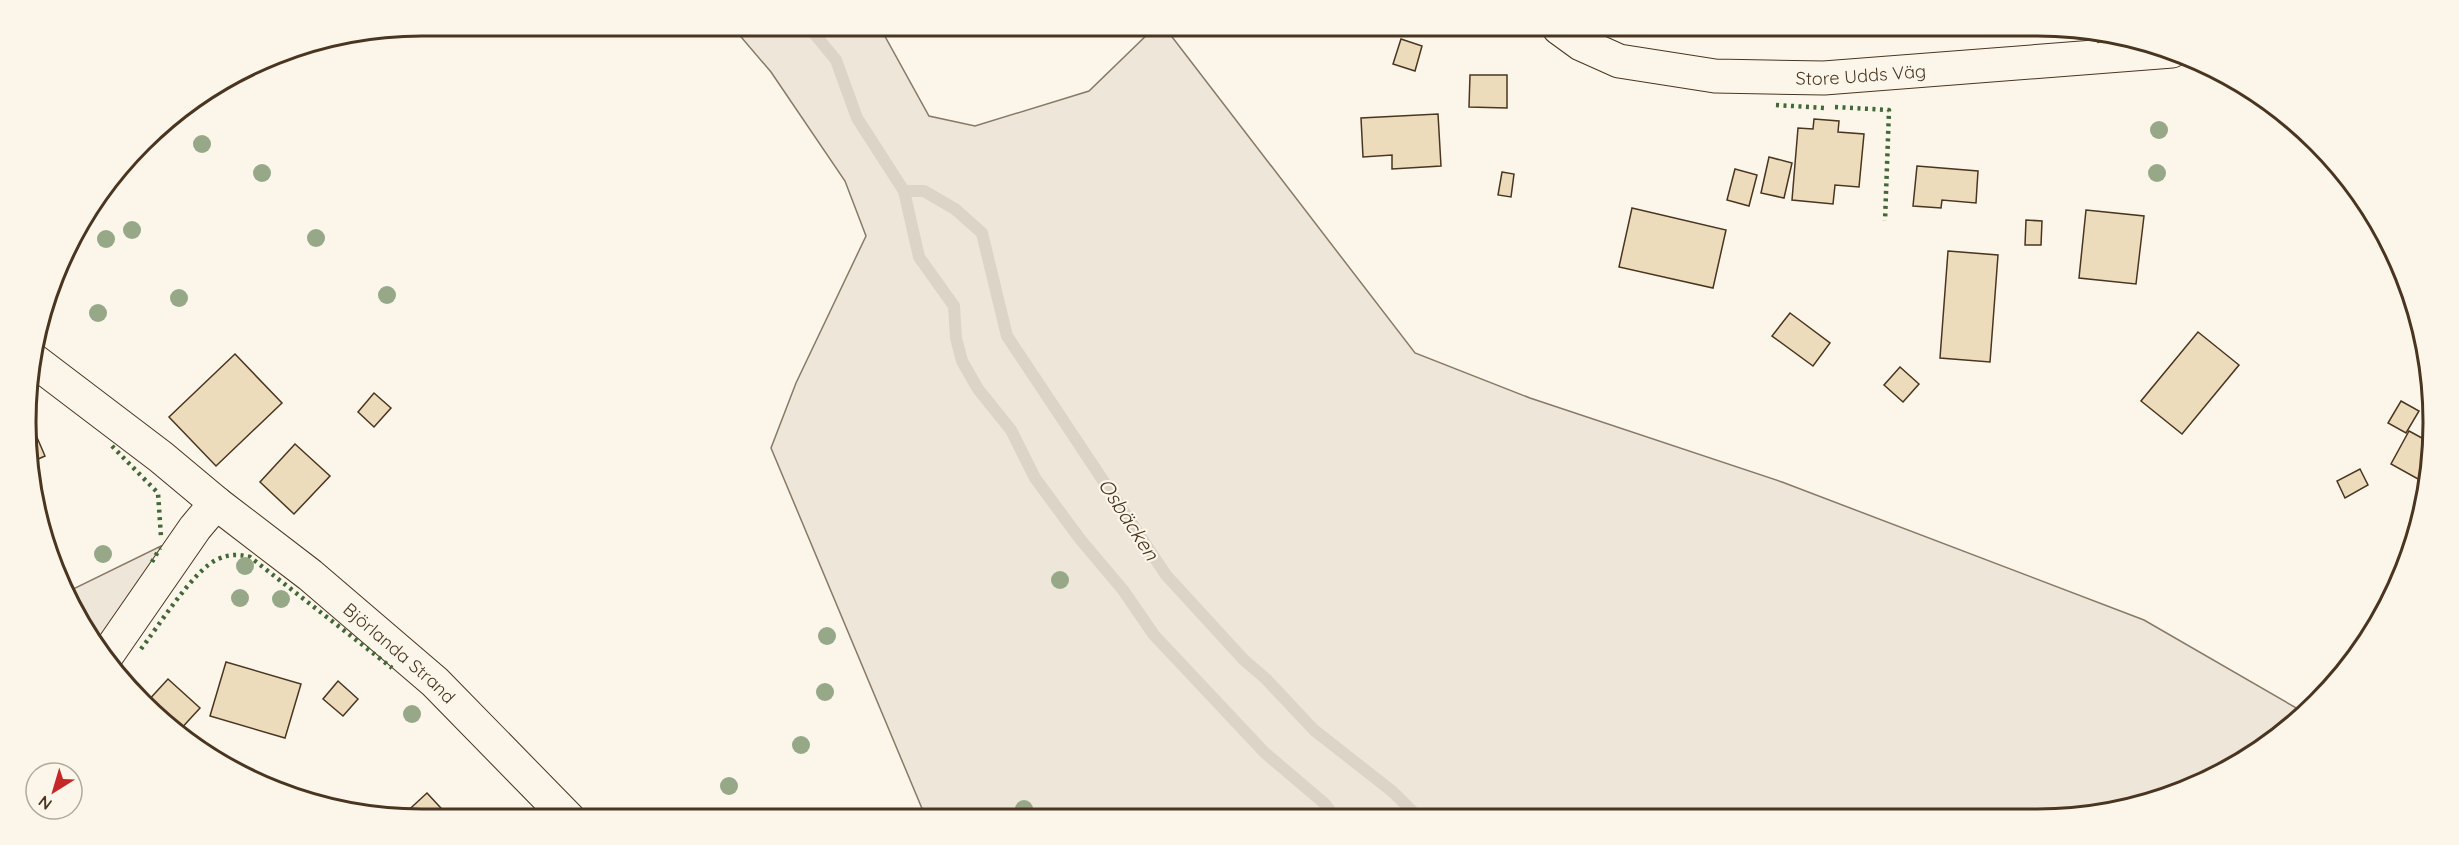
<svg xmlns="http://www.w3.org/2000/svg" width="2459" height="845" font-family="Quicksand,sans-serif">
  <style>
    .green { fill: #ede6d9; stroke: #887966; stroke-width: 1.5 }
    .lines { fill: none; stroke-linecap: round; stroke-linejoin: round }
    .stream { stroke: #dcd4c6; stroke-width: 12 }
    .building { fill: #ecdcbc; stroke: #4a3520; stroke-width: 1.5 }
    .minor-casing { stroke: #4a3520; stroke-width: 35 }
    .minor { stroke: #fbf6e9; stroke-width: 33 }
    .hedge { stroke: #436837; stroke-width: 4.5; stroke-dasharray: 3 4.5; stroke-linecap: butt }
    .tree { fill: #96a887 }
    .labels { text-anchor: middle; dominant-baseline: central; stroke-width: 4.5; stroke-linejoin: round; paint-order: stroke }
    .street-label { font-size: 18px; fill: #4a3520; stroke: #fbf6e9 }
    .water-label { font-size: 20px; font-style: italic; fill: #4a3520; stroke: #fbf6e9 }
    .rim { fill: none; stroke: #4a3520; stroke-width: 3 }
  </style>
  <rect width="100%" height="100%" fill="#fbf6e9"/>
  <g class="green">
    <path d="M1153 29H1166L1415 353 1530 398 1782 482 2144 620 2305 713 2299 721 2212 779 2089 816 926 818 771 448 796 383 866 236 845 181 771 72 736 31H882L929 116 975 126 1089 91Z"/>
    <path d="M161 546H163L97 649 69 591Z"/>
  </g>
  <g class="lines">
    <g class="stream">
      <path d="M812 31 836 60 857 118 904 191H924L955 209 982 233 1007 336 1166 575 1244 660 1265 678 1314 730 1393 792 1418 817"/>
      <path d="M904 191 919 257 954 306 956 338 962 361 978 389 1011 430 1035 478 1080 539 1123 590 1154 635 1265 753 1324 803 1336 818"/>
    </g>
  </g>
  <g class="building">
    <path d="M1401 39 1422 46 1415 71 1393 64Z"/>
    <path d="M1470 75H1507V108L1469 107Z"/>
    <path d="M1438 114 1441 166 1392 169V155L1363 157 1361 118Z"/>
    <path d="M1814 119 1839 121 1838 132 1864 134 1859 187 1835 185 1833 204 1792 200 1798 128 1813 129Z"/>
    <path d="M1769 157 1792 163 1784 198 1761 193Z"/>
    <path d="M1917 166 1978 171 1976 203 1942 200 1941 208 1913 206Z"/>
    <path d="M1735 169 1757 175 1749 206 1727 200Z"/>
    <path d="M1502 172 1514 174 1511 197 1498 195Z"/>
    <path d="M1632 208 1726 230 1713 288 1619 267Z"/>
    <path d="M2086 210 2144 216 2136 284 2079 278Z"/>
    <path d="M2026 220 2042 221 2041 245H2025Z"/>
    <path d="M1948 251 1998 255 1990 362 1940 358Z"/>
    <path d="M1790 313 1830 343 1813 366 1772 336Z"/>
    <path d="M2198 332 2239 365 2182 434 2141 401Z"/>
    <path d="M235 354 282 403 216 466 169 417Z"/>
    <path d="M1900 367 1919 384 1903 402 1884 385Z"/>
    <path d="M374 393 391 408 374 427 358 412Z"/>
    <path d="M2401 401 2419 411 2406 433 2388 423Z"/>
    <path d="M27 414 45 456 29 463 26 448Z"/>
    <path d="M2409 431 2433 444 2427 484 2391 464Z"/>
    <path d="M295 444 330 476 294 514 260 482Z"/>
    <path d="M2360 469 2368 485 2345 498 2337 481Z"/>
    <path d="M226 662 301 684 285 738 210 716Z"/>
    <path d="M168 679 200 708 178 732 146 703Z"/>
    <path d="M338 681 358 699 343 716 323 699Z"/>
    <path d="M427 793 451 819 401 817Z"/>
  </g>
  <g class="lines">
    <g class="minor-casing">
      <g id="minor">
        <path id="s1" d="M1559 28 1581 44 1619 61 1715 76 1824 78 2172 51"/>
        <path d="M32 359 161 457 216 503 195 528 105 658"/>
        <path id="s2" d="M216 503 310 575 435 682 569 819"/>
      </g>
    </g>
    <use href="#minor" class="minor"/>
    <g class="hedge">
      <path d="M2097 41 2127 37"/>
      <path d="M1776 105 1825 108"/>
      <path d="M1835 107 1889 110 1885 221"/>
      <path d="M112 446 158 493 161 537"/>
      <path d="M152 562 160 548"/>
      <path d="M141 649C158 627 194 569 218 559 230 554 238 554 250 557L392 668"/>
    </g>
  </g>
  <g class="tree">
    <circle cx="2159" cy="130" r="9"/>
    <circle cx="202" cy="144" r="9"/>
    <circle cx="262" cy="173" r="9"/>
    <circle cx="2157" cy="173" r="9"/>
    <circle cx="132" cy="230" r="9"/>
    <circle cx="316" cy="238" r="9"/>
    <circle cx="106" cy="239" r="9"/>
    <circle cx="387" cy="295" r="9"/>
    <circle cx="179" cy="298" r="9"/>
    <circle cx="98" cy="313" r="9"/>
    <circle cx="103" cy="554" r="9"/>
    <circle cx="245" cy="566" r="9"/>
    <circle cx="1060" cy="580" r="9"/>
    <circle cx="240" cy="598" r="9"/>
    <circle cx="281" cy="599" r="9"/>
    <circle cx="827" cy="636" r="9"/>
    <circle cx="825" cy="692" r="9"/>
    <circle cx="412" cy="714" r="9"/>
    <circle cx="801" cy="745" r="9"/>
    <circle cx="729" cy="786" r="9"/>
    <circle cx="1024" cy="809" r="9"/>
  </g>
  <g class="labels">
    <g class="street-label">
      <text stroke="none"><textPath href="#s1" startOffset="312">Store Udds Väg</textPath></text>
      <text stroke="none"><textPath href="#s2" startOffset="237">Björlanda Strand</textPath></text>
    </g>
    <g class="water-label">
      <text transform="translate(1129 519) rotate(57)">Osbäcken</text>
    </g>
  </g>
  <path d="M0 0H2459V845H0ZM422 36H2037A386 386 0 0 1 2423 422V423A386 386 0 0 1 2037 809H422A386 386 0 0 1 36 423V422A386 386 0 0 1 422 36Z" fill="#fbf6e9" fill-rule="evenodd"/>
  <path class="rim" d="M422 36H2037A386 386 0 0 1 2423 422V423A386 386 0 0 1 2037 809H422A386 386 0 0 1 36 423V422A386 386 0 0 1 422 36Z"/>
  <g transform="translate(54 791) rotate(217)"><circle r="28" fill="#fbf6e9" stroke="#b4a999" stroke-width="1.5"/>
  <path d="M0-4.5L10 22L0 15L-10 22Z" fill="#c62828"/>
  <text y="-9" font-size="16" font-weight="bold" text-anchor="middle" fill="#4a3520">N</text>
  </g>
</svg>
